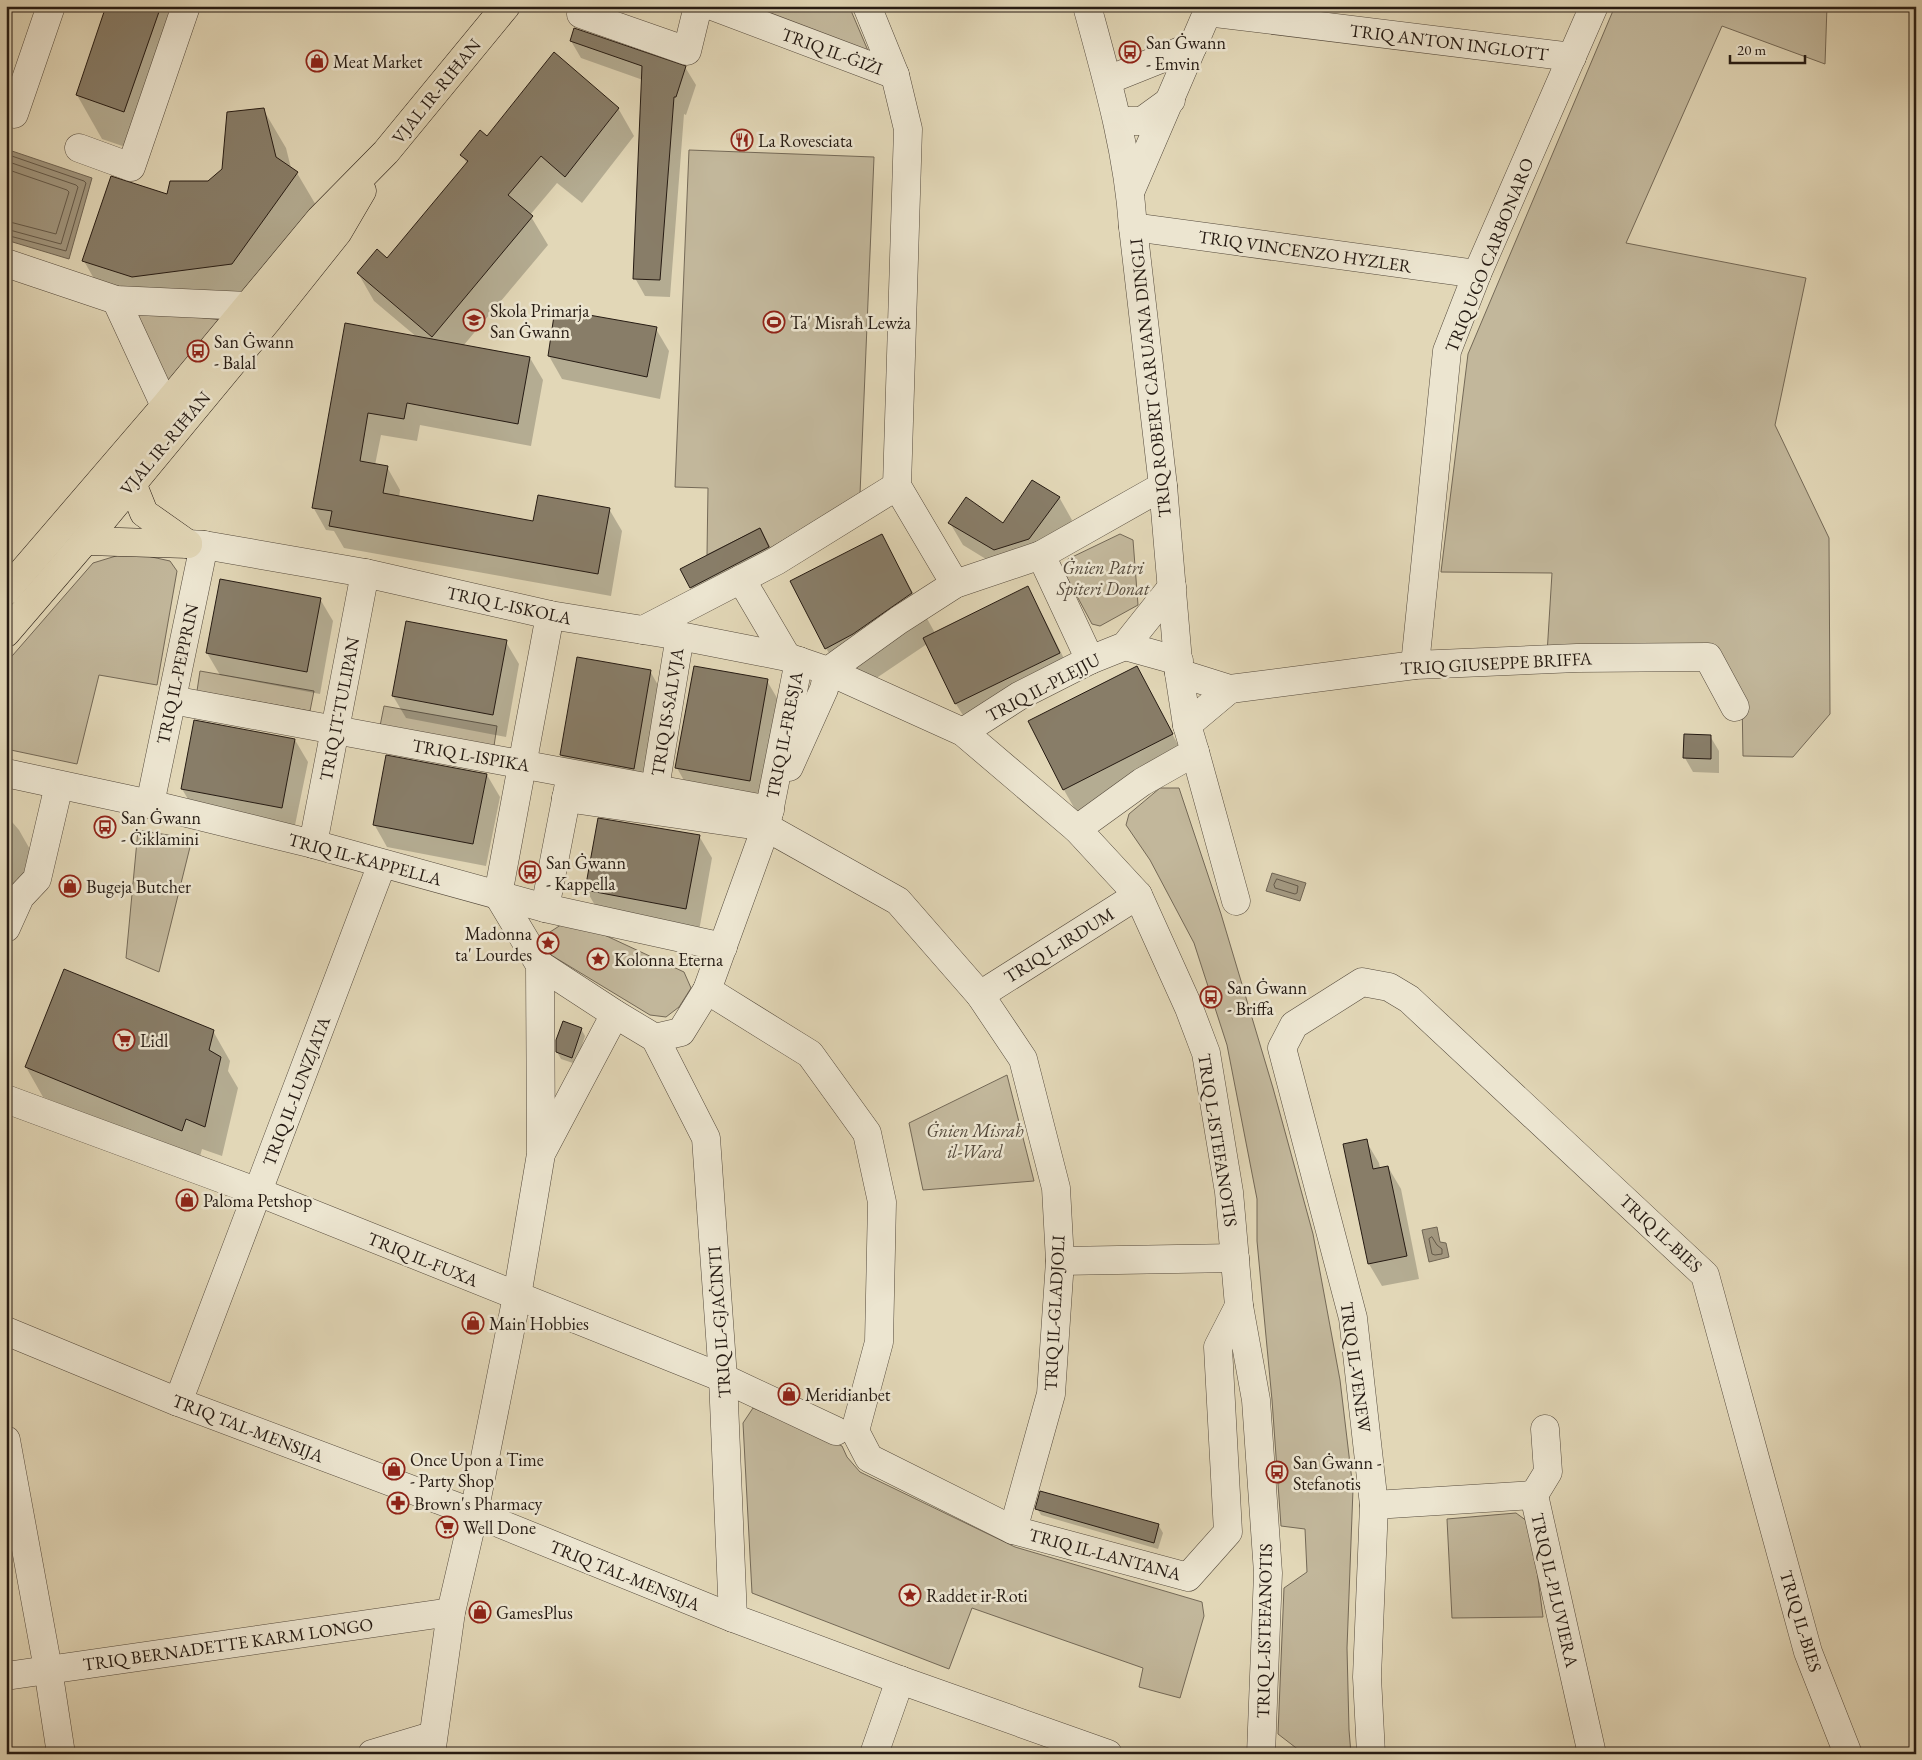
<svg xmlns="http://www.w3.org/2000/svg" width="1922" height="1760" font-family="'EB Garamond',serif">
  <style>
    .green { fill: #c2b79b; stroke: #746957 }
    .water { fill: #a2977f; stroke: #706554 }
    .shadow { fill: #0003 }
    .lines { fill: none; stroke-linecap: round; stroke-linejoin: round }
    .shore { stroke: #645949; stroke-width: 1 }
    .building { fill: #887d68; stroke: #261b13 }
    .minor-casing { stroke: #554a3c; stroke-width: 29 }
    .tertiary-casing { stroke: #554a3c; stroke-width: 29 }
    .primary-casing { stroke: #261b13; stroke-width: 29 }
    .minor { stroke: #ece5d0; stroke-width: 28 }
    .tertiary { stroke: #ece5d0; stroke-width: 28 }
    .primary { stroke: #e2d7b7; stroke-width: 28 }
    .labels { text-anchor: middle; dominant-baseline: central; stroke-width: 5; stroke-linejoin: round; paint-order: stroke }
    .poi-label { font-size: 18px; fill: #261b13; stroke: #ece5d0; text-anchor: start }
    .street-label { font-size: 18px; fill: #261b13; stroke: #ece5d0 }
    .park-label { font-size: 18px; font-style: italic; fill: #554a3c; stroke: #ece5d0 }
  </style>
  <rect width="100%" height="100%" fill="#e2d7b7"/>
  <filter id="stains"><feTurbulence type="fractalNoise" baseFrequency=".004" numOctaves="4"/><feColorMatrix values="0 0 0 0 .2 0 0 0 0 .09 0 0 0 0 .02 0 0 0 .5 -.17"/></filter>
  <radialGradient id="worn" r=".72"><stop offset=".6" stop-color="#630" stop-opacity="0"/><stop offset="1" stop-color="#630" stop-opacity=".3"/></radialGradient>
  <g class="green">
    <path d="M740 6H849L869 53Z"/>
    <path d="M1615 6H1827L1825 64 1722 26 1626 243 1806 278 1775 425 1829 538 1830 714 1793 757 1743 756 1742 698 1718 652 1547 654 1552 573 1441 572 1468 354Z"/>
    <path d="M689 150 874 157 860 494 770 548 760 528 707 555 708 488 675 487Z"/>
    <path d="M134 309 221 320 165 384Z"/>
    <path d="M1120 534 1133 540 1138 605 1100 626 1092 624 1064 572 1068 559Z"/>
    <path d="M129 552 170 561 177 571 157 685 99 675 77 764 6 749V663L93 563Z"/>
    <path d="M200 671 314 691 310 711 197 691Z"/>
    <path d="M384 706 497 726 494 746 380 726Z"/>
    <path d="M1160 788H1179L1221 914 1273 1088 1313 1234 1340 1380 1353 1489 1347 1648 1349 1730 1351 1754H1304L1278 1734 1284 1588 1307 1572 1305 1529 1281 1526 1272 1400 1257 1241V1199L1227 1045 1194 943 1150 860 1126 825 1129 814Z"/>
    <path d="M138 830 192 839 159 972 126 958Z"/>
    <path d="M570 919 684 972 691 988 679 1007 666 1017 650 1015 551 955 550 932Z"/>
    <path d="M1007 1075 1034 1181 923 1190 909 1123Z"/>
    <path d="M753 1408 842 1446 847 1457 860 1472 1015 1547 1202 1602 1204 1616 1180 1698 1139 1687 1143 1668 972 1608 949 1669 752 1593 743 1423Z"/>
    <path d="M1516 1513 1531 1524 1543 1617 1452 1618 1447 1519Z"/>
  </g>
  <g class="water">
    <path d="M6 149 92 178 69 259 6 240Z"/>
    <path d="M1272 873 1306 883 1300 901 1266 891Z"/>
    <path d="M1437 1227 1440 1242 1446 1243 1449 1257 1429 1262 1422 1230Z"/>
  </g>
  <g class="shadow">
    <path d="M108 6H201L149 155 102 139 77 95Z"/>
    <path d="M561 6H577L571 14Z"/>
    <path d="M571 41 685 67 696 85 686 115 684 114 670 297 645 296 635 278 643 80 581 58Z"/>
    <path d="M618 108 634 136 582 203 557 183 530 215 548 245 463 346 530 358 543 380 531 446 420 425 417 441 381 435 375 465 387 467 400 490 399 498 534 522 609 509 622 531 611 596 344 548 334 531 326 530 313 507 346 325 418 338 374 301 358 273 387 259 467 164 462 155 487 138Z"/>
    <path d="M263 109 286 148 291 168 297 173 320 212 255 303 155 316 106 300 84 261 168 196 208 182 223 169Z"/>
    <path d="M656 329 669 351 660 399 562 379 549 356Z"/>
    <path d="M1059 497 1072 520 1041 561 1007 572 963 545 950 523 1004 525Z"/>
    <path d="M759 530 777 562 700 602 691 587Z"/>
    <path d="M881 535 935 633 1027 588 1044 618 1076 683 974 733 956 704 927 644 878 677 851 692 826 648Z"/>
    <path d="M320 599 333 621 320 694 220 675 207 653Z"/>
    <path d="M506 642 519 664 506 737 406 718 393 696Z"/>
    <path d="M578 659 650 671 663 694 646 791 574 778 561 755Z"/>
    <path d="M1136 667 1189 765 1081 820 1064 790 1030 722Z"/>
    <path d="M767 681 780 703 762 803 690 791 677 768Z"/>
    <path d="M1710 736 1719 751V773L1693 772 1685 758Z"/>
    <path d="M295 740 308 762 294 830 195 811 182 789Z"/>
    <path d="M487 775 500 797 486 866 387 847 374 824Z"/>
    <path d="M6 815 19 830 32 853 26 888 6 885Z"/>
    <path d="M699 836 712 858 699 931 599 912 586 890Z"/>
    <path d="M581 1029 585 1036 576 1064 561 1059 557 1052Z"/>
    <path d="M213 1031 230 1061 228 1071 238 1088 222 1156 202 1149 199 1160 43 1097 26 1067Z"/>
    <path d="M1366 1141 1379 1163 1380 1168 1388 1167 1401 1189 1419 1279 1382 1286 1369 1264 1345 1145Z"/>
    <path d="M1037 1508 1159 1526 1163 1533 1158 1549 1041 1515Z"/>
  </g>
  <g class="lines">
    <g class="shore">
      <path d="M6 154 84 181 86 183 66 251 6 235"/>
      <path d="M6 161 76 185 78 187 61 244 6 229"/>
      <path d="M6 169 67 190 69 192 56 234 6 221"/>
      <path d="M1277 879 1298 886 1297 893 1295 894 1275 888 1274 885Z"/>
      <path d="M1432 1237 1437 1245 1442 1249V1254L1435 1255 1432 1254 1429 1239Z"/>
    </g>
  </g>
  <g class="building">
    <path d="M106 6H161L124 112 76 95Z"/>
    <path d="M574 28 686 66 676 97H674L660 280 633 279 642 66 570 41Z"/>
    <path d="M554 52 619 108 565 177 541 156 508 195 533 216 432 337 357 273 377 249 387 258 468 161 460 155 480 130 487 136Z"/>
    <path d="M264 108 276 157 298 172 232 264 132 277 82 261 111 176 167 194 170 181H208L222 169 227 112Z"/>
    <path d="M555 309 657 327 647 377 548 356Z"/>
    <path d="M345 323 530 357 518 424 407 403 404 419 368 413 360 461 388 466 383 493 533 521 538 495 610 508 598 574 329 526 332 511 312 508Z"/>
    <path d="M1032 480 1060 497 1029 539 994 550 948 523 966 497 1003 523Z"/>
    <path d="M760 528 769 547 690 588 680 569Z"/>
    <path d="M882 534 912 593 853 634 825 649 790 581Z"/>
    <path d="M220 579 321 598 307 672 206 653Z"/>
    <path d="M1028 586 1060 653 955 704 923 638Z"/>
    <path d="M406 621 507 640 493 715 392 696Z"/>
    <path d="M577 657 651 670 634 769 560 755Z"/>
    <path d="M694 666 768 679 750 781 675 768Z"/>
    <path d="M1137 666 1173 734 1063 790 1028 721Z"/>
    <path d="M194 720 295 739 282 808 181 789Z"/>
    <path d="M1684 734 1711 735V759L1683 758Z"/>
    <path d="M386 755 487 774 473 844 373 825Z"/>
    <path d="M598 818 700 835 686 909 585 890Z"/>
    <path d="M64 969 214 1030 209 1050 221 1057 205 1127 186 1119 182 1131 25 1067Z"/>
    <path d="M563 1021 582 1028 572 1058 556 1052V1040Z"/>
    <path d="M1367 1139 1373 1169 1388 1166 1407 1256 1368 1264 1343 1144Z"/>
    <path d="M1040 1491 1159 1524 1154 1543 1035 1509Z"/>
  </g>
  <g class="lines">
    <g class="minor-casing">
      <g id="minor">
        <path d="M588 6 581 14 687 51 698 6"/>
        <path d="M712 6 895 75"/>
        <path d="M867 6 895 75 908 129 897 486 955 584"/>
        <path d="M1207 12 1572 57"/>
        <path d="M1108 80 1193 46"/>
        <path d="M6 112 14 114 51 6"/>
        <path d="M1118 121H1142L1171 100"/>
        <path d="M79 148 131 167 186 6"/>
        <path d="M1131 190 1210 6"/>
        <path d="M1133 227 1477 274"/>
        <path d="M6 263 116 300 248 306"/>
        <path d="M116 300 165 406"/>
        <path d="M188 544 204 545 365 573 550 615 680 636 787 657 828 671 963 732 1077 829"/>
        <path d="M1041 555 1090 660"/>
        <path d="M741 579 787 657"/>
        <path d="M643 630 776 561 897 486"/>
        <path d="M1415 665 1447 351 1477 274 1594 6"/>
        <path d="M828 671 899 620 955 584 1041 555 1163 486"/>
        <path d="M1179 673 1230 689 1415 665 1577 658 1708 657 1735 707"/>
        <path d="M172 700 770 810"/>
        <path d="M1187 725 1230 689"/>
        <path d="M1195 752 1236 901"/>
        <path d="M789 767 824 689 828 671"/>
        <path d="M6 773 150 804 313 844 545 908 723 947"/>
        <path d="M655 788 680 636"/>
        <path d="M566 798 766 827 898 901 980 995 1023 1059 1056 1188 1060 1261 1051 1394 1013 1530"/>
        <path d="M150 804 204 545"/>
        <path d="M313 844 365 573"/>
        <path d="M498 895 550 615"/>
        <path d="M545 908 570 779"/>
        <path d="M6 928 20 897 37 879 59 785"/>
        <path d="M540 965 615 1014 655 1038 681 1032 707 990 766 827 799 661"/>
        <path d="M707 990 810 1054 867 1133 882 1202 879 1342 855 1431 869 1458 1013 1530 1188 1577 1228 1532 1218 1347 1239 1306"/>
        <path d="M980 995 1138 895"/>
        <path d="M655 1038 706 1138 723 1378 733 1618"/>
        <path d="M6 1099 258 1192 723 1378 836 1431"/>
        <path d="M543 1150 615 1014"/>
        <path d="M1060 1261 1235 1258"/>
        <path d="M6 1331 178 1402 474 1513 733 1618 900 1680 1108 1754"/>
        <path d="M178 1402 382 864"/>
        <path d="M6 1440 48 1669 61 1754"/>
        <path d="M1534 1495 1548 1472 1545 1429"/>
        <path d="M1374 1505 1534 1495 1592 1754"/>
        <path d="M6 1676 451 1612"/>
        <path d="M372 1754 432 1736"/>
        <path d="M431 1754 451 1612 474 1513 517 1296 541 1154 540 965 498 895"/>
        <path d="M874 1754 900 1680"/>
        <path d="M1371 1754 1367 1677 1374 1505 1353 1318 1282 1048 1294 1025 1362 982 1389 987 1409 999 1705 1275 1808 1652 1848 1754"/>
      </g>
    </g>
    <g class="tertiary-casing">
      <g id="tertiary">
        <path d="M1087 6C1107 79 1128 151 1133 227L1163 486 1179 673 1187 725 1195 752 1142 782 1077 829 1138 895 1189 1008 1206 1053 1229 1192 1239 1306 1256 1400 1268 1573 1261 1754"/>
        <path d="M1125 646 1179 661"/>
        <path d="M963 732 1019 696 1090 660 1125 646 1172 587"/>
      </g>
    </g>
    <g class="primary-casing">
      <g id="primary">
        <path d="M132 483 144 513 188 544"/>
        <path d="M85 541 188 544"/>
        <path d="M6 591 165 406 320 219 386 152 506 6"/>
        <path d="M6 633 85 541 267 321 338 232 362 191"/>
      </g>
    </g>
    <use href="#minor" class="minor"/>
    <use href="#tertiary" class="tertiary"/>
    <use href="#primary" class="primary"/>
  </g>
  <defs>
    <g id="bus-ring" transform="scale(1.125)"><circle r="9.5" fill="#ece5d0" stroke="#8f2418" stroke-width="1.5"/><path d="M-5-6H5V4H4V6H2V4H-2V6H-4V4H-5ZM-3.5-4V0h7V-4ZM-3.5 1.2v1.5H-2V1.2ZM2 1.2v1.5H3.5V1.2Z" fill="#8f2418"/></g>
    <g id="shop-ring" transform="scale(1.125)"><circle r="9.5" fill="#ece5d0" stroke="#8f2418" stroke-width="1.5"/><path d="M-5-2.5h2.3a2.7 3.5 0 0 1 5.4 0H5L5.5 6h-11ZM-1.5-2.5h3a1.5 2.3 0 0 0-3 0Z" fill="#8f2418"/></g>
    <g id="restaurant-ring" transform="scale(1.125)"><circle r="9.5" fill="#ece5d0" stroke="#8f2418" stroke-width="1.5"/><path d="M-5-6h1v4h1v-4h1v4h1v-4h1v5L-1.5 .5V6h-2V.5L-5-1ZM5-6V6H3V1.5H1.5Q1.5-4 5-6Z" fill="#8f2418"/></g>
    <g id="school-ring" transform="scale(1.125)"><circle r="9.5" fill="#ece5d0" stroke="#8f2418" stroke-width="1.5"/><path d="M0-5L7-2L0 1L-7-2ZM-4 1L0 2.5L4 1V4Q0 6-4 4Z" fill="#8f2418"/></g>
    <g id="stadium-ring" transform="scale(1.125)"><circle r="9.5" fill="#ece5d0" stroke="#8f2418" stroke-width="1.5"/><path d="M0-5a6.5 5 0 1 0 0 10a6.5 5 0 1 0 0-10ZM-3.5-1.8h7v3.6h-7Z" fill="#8f2418"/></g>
    <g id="sight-ring" transform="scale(1.125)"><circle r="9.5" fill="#ece5d0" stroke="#8f2418" stroke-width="1.5"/><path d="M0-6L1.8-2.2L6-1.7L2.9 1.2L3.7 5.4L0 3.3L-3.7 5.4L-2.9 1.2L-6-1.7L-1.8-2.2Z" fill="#8f2418"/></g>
    <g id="supermarket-ring" transform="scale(1.125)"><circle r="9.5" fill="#ece5d0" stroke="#8f2418" stroke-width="1.5"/><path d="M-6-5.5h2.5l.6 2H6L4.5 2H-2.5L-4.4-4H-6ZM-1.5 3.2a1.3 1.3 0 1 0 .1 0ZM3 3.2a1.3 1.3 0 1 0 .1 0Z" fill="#8f2418"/></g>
    <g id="pharmacy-ring" transform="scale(1.125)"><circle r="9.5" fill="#ece5d0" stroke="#8f2418" stroke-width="1.5"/><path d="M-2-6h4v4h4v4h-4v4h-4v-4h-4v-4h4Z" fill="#8f2418"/></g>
  </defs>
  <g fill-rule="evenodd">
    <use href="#bus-ring" x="1130" y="52"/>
    <use href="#shop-ring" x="317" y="61"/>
    <use href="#restaurant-ring" x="742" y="140"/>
    <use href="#school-ring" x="474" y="320"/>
    <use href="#stadium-ring" x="774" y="322"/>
    <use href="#bus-ring" x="198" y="351"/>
    <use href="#bus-ring" x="105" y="827"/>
    <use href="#bus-ring" x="530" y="872"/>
    <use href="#shop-ring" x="70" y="886"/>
    <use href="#sight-ring" x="548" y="943"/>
    <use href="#sight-ring" x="598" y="959"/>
    <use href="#bus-ring" x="1211" y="997"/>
    <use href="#supermarket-ring" x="124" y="1040"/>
    <use href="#shop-ring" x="187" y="1200"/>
    <use href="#shop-ring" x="473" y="1323"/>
    <use href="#shop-ring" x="789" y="1394"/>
    <use href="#shop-ring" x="394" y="1469"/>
    <use href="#bus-ring" x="1277" y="1472"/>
    <use href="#pharmacy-ring" x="398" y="1503"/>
    <use href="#supermarket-ring" x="447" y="1527"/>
    <use href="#sight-ring" x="910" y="1595"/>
    <use href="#shop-ring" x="480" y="1612"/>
  </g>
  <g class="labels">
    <g class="poi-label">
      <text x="1146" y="42">San Ġwann<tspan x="1146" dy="21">- Emvin</tspan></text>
      <text x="333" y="61">Meat Market</text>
      <text x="758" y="140">La Rovesciata</text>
      <text x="490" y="310">Skola Primarja<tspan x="490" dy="21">San Ġwann</tspan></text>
      <text x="790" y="322">Ta' Misraħ Lewża</text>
      <text x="214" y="341">San Ġwann<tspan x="214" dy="21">- Balal</tspan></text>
      <text x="121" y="817">San Ġwann<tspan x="121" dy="21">- Ċiklamini</tspan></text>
      <text x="546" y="862">San Ġwann<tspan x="546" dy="21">- Kappella</tspan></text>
      <text x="86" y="886">Bugeja Butcher</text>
      <text x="532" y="933" text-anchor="end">Madonna<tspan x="532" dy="21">ta' Lourdes</tspan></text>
      <text x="614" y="959">Kolonna Eterna</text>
      <text x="1227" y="987">San Ġwann<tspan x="1227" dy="21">- Briffa</tspan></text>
      <text x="140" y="1040">Lidl</text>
      <text x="203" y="1200">Paloma Petshop</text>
      <text x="489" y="1323">Main Hobbies</text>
      <text x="805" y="1394">Meridianbet</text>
      <text x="410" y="1459">Once Upon a Time<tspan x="410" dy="21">- Party Shop</tspan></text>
      <text x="1293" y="1462">San Ġwann -<tspan x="1293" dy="21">Stefanotis</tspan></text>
      <text x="414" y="1503">Brown's Pharmacy</text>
      <text x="463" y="1527">Well Done</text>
      <text x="926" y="1595">Raddet ir-Roti</text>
      <text x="496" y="1612">GamesPlus</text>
    </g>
    <g class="street-label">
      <text transform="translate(1449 42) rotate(7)">TRIQ ANTON INGLOTT</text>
      <text transform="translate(832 51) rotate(20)">TRIQ IL-ĠIŻI</text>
      <text transform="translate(436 91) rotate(-51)">VJAL IR-RIĦAN</text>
      <text transform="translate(1305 251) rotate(8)">TRIQ VINCENZO HYZLER</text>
      <text transform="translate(1489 255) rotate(-68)">TRIQ UGO CARBONARO</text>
      <text transform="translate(1150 378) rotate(-96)">TRIQ ROBERT CARUANA DINGLI</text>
      <text transform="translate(165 443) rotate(-50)">VJAL IR-RIĦAN</text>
      <text transform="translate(509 605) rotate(12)">TRIQ L-ISKOLA</text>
      <text transform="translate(1496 663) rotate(-3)">TRIQ GIUSEPPE BRIFFA</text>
      <text transform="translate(177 674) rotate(-78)">TRIQ IL-PEPPRIN</text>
      <text transform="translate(1043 687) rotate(-28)">TRIQ IL-PLEJJU</text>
      <text transform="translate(339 709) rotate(-79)">TRIQ IT-TULIPAN</text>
      <text transform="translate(667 712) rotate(-81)">TRIQ IS-SALVJA</text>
      <text transform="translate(784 735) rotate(-79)">TRIQ IL-FRESJA</text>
      <text transform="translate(471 755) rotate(10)">TRIQ L-ISPIKA</text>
      <text transform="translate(365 859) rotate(15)">TRIQ IL-KAPPELLA</text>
      <text transform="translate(1059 945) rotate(-32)">TRIQ L-IRDUM</text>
      <text transform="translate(296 1091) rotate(-69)">TRIQ IL-LUNZJATA</text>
      <text transform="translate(1218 1140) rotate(81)">TRIQ L-ISTEFANOTIS</text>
      <text transform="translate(1661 1233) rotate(43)">TRIQ IL-BIES</text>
      <text transform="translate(423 1259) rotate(22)">TRIQ IL-FUXA</text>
      <text transform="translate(1054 1313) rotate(-87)">TRIQ IL-GLADJOLI</text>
      <text transform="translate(719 1322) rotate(-94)">TRIQ IL-GJAĊINTI</text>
      <text transform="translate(1356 1367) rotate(82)">TRIQ IL-VENEW</text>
      <text transform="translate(248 1428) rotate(21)">TRIQ TAL-MENSIJA</text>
      <text transform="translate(1105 1554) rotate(15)">TRIQ IL-LANTANA</text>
      <text transform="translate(625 1575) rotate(22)">TRIQ TAL-MENSIJA</text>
      <text transform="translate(1555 1590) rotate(77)">TRIQ IL-PLUVIERA</text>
      <text transform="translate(1801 1621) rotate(73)">TRIQ IL-BIES</text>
      <text transform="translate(1264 1631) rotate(-89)">TRIQ L-ISTEFANOTIS</text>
      <text transform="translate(228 1644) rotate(-8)">TRIQ BERNADETTE KARM LONGO</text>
    </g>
    <g class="park-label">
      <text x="1103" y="567">Ġnien Patri<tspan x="1103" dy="21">Spiteri Donat</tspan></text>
      <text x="975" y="1130">Ġnien Misraħ<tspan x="975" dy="21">il-Ward</tspan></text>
    </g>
  </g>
  <rect width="1922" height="1760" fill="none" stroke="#e2d7b7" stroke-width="25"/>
  <rect x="8" y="8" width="1907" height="1745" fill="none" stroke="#261b13" stroke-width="2.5"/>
  <rect x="12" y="12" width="1897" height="1735" fill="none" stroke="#261b13"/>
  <path d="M1730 55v8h75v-8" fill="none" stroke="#261b13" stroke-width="2.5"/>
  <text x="1737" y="55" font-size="15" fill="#261b13" stroke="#ece5d0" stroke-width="4" paint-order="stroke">20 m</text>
  <rect width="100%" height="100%" filter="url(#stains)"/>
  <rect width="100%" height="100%" fill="url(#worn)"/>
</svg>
